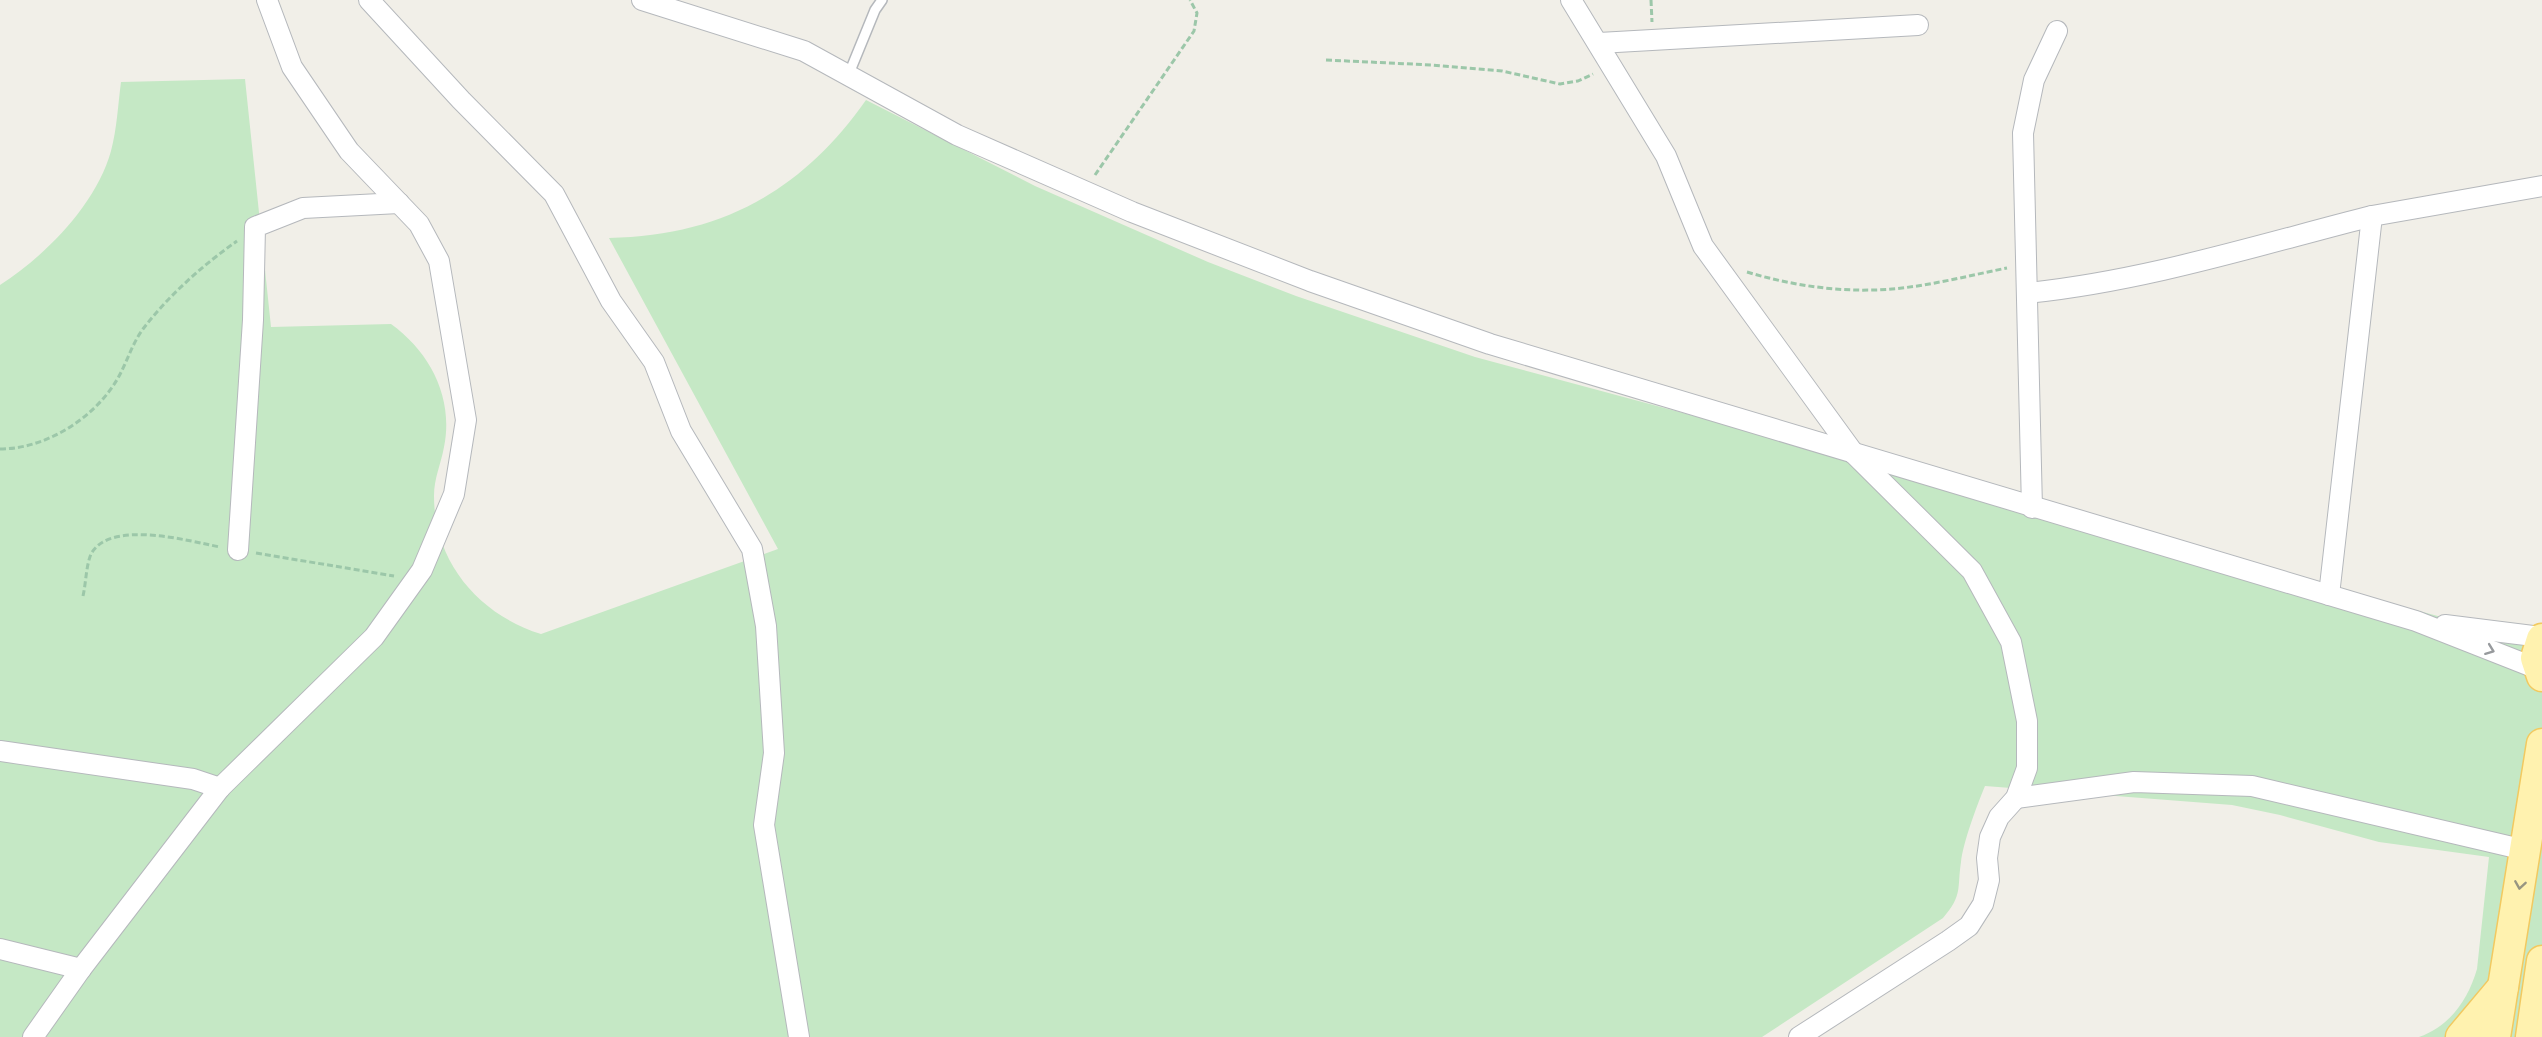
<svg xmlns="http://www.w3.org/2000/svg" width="2542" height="1037" font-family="Ubuntu,sans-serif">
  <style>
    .green { fill: #c5e8c5 }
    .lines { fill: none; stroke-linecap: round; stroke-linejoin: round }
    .service-casing { stroke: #b5b8bc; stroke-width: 12 }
    .minor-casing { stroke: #b5b8bc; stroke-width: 22 }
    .primary-casing { stroke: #f2c960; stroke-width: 33 }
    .path { stroke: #9cc7a9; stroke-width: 3; stroke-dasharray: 6 3; stroke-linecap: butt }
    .service { stroke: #fff; stroke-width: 9 }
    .minor { stroke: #fff; stroke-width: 20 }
    .primary { stroke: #fff2af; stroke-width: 30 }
    .oneway { stroke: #979a9d }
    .oneway2 { stroke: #979581 }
  </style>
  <rect width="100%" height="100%" fill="#f1efe8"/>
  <path class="green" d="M245 79 271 327 391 324C430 352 454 398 444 447 441 464 434 478 434 496 434 563 480 615 541 634L778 549 609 238C721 236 802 191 866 100L1035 186 1208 262 1296 296 1475 357 2542 644V1037H2419C2450 1026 2468 1000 2477 969L2489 857 2379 842 2280 815 2232 805 1985 786C1977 805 1963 843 1961 862 1957 888 1963 895 1943 918L1762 1037H0V285C45 256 96 205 111 151 117 129 118 104 121 82Z"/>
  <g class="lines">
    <g class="service-casing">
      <path id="service" d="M848 76 875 10 882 0"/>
    </g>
    <g class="minor-casing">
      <g id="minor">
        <path d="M369 0 461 100 554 194 611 301 654 362 681 431 752 549 766 626 774 753 764 825 799 1037"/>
        <path d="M642 0 804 51 957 135 1132 212 1310 281 1490 344 2416 621 2538 669"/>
        <path d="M1571 0 1666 156 1703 246 1855 455 1972 571 2011 642 2027 721V768L2016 798 1999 817 1990 837 1987 858 1989 880 1983 904 1969 926 1948 941 1799 1037"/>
        <path d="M1599 43 1918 25"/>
        <path d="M2027 293C2145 281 2258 245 2372 216"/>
        <path d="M2032 508 2023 133 2034 80 2057 31"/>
        <path d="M238 550 253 320 255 227 303 208 399 203"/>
        <path d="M2329 595 2372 216 2542 186"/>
        <path d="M2445 625 2542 637"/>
        <path d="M0 751 193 779 220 788"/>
        <path d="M2016 798 2134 782 2252 786 2525 850"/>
        <path d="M0 949 81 969"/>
        <path d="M33 1037 81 969 220 788 374 637 422 570 454 494 466 420 439 261 419 224 349 151 292 67 267 0"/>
      </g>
    </g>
    <g class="primary-casing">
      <g id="primary">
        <path d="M2542 639 2536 658 2542 676"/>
        <path d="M2461 1037 2503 987"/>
        <path d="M2495 1037 2542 744"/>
        <path d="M2531 1037 2542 961"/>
      </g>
    </g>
    <g class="path">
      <path d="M1651 0 1652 22"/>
      <path d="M1326 60 1432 65 1502 71 1560 84 1578 81 1593 74"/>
      <path d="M1095 175 1194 31 1197 13 1190 0"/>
      <path d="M1747 272C1797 287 1850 294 1902 288 1937 284 1972 275 2007 268"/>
      <path d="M0 449C46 449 95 418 118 378 127 362 132 344 143 329 168 296 203 265 237 241"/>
      <path d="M256 553 394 576"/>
      <path d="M83 596C86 583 86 566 91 554 110 519 189 541 220 547"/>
    </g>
    <use href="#service" class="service"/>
    <use href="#minor" class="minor"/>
    <use href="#primary" class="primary"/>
  </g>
  <defs><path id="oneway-chevron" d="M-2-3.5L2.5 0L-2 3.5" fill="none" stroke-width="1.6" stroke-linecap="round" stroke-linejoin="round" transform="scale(1.5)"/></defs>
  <use class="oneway" href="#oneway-chevron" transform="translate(2490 650) rotate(21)"/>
  <use class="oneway2" href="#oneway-chevron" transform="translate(2520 885) rotate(99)"/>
</svg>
